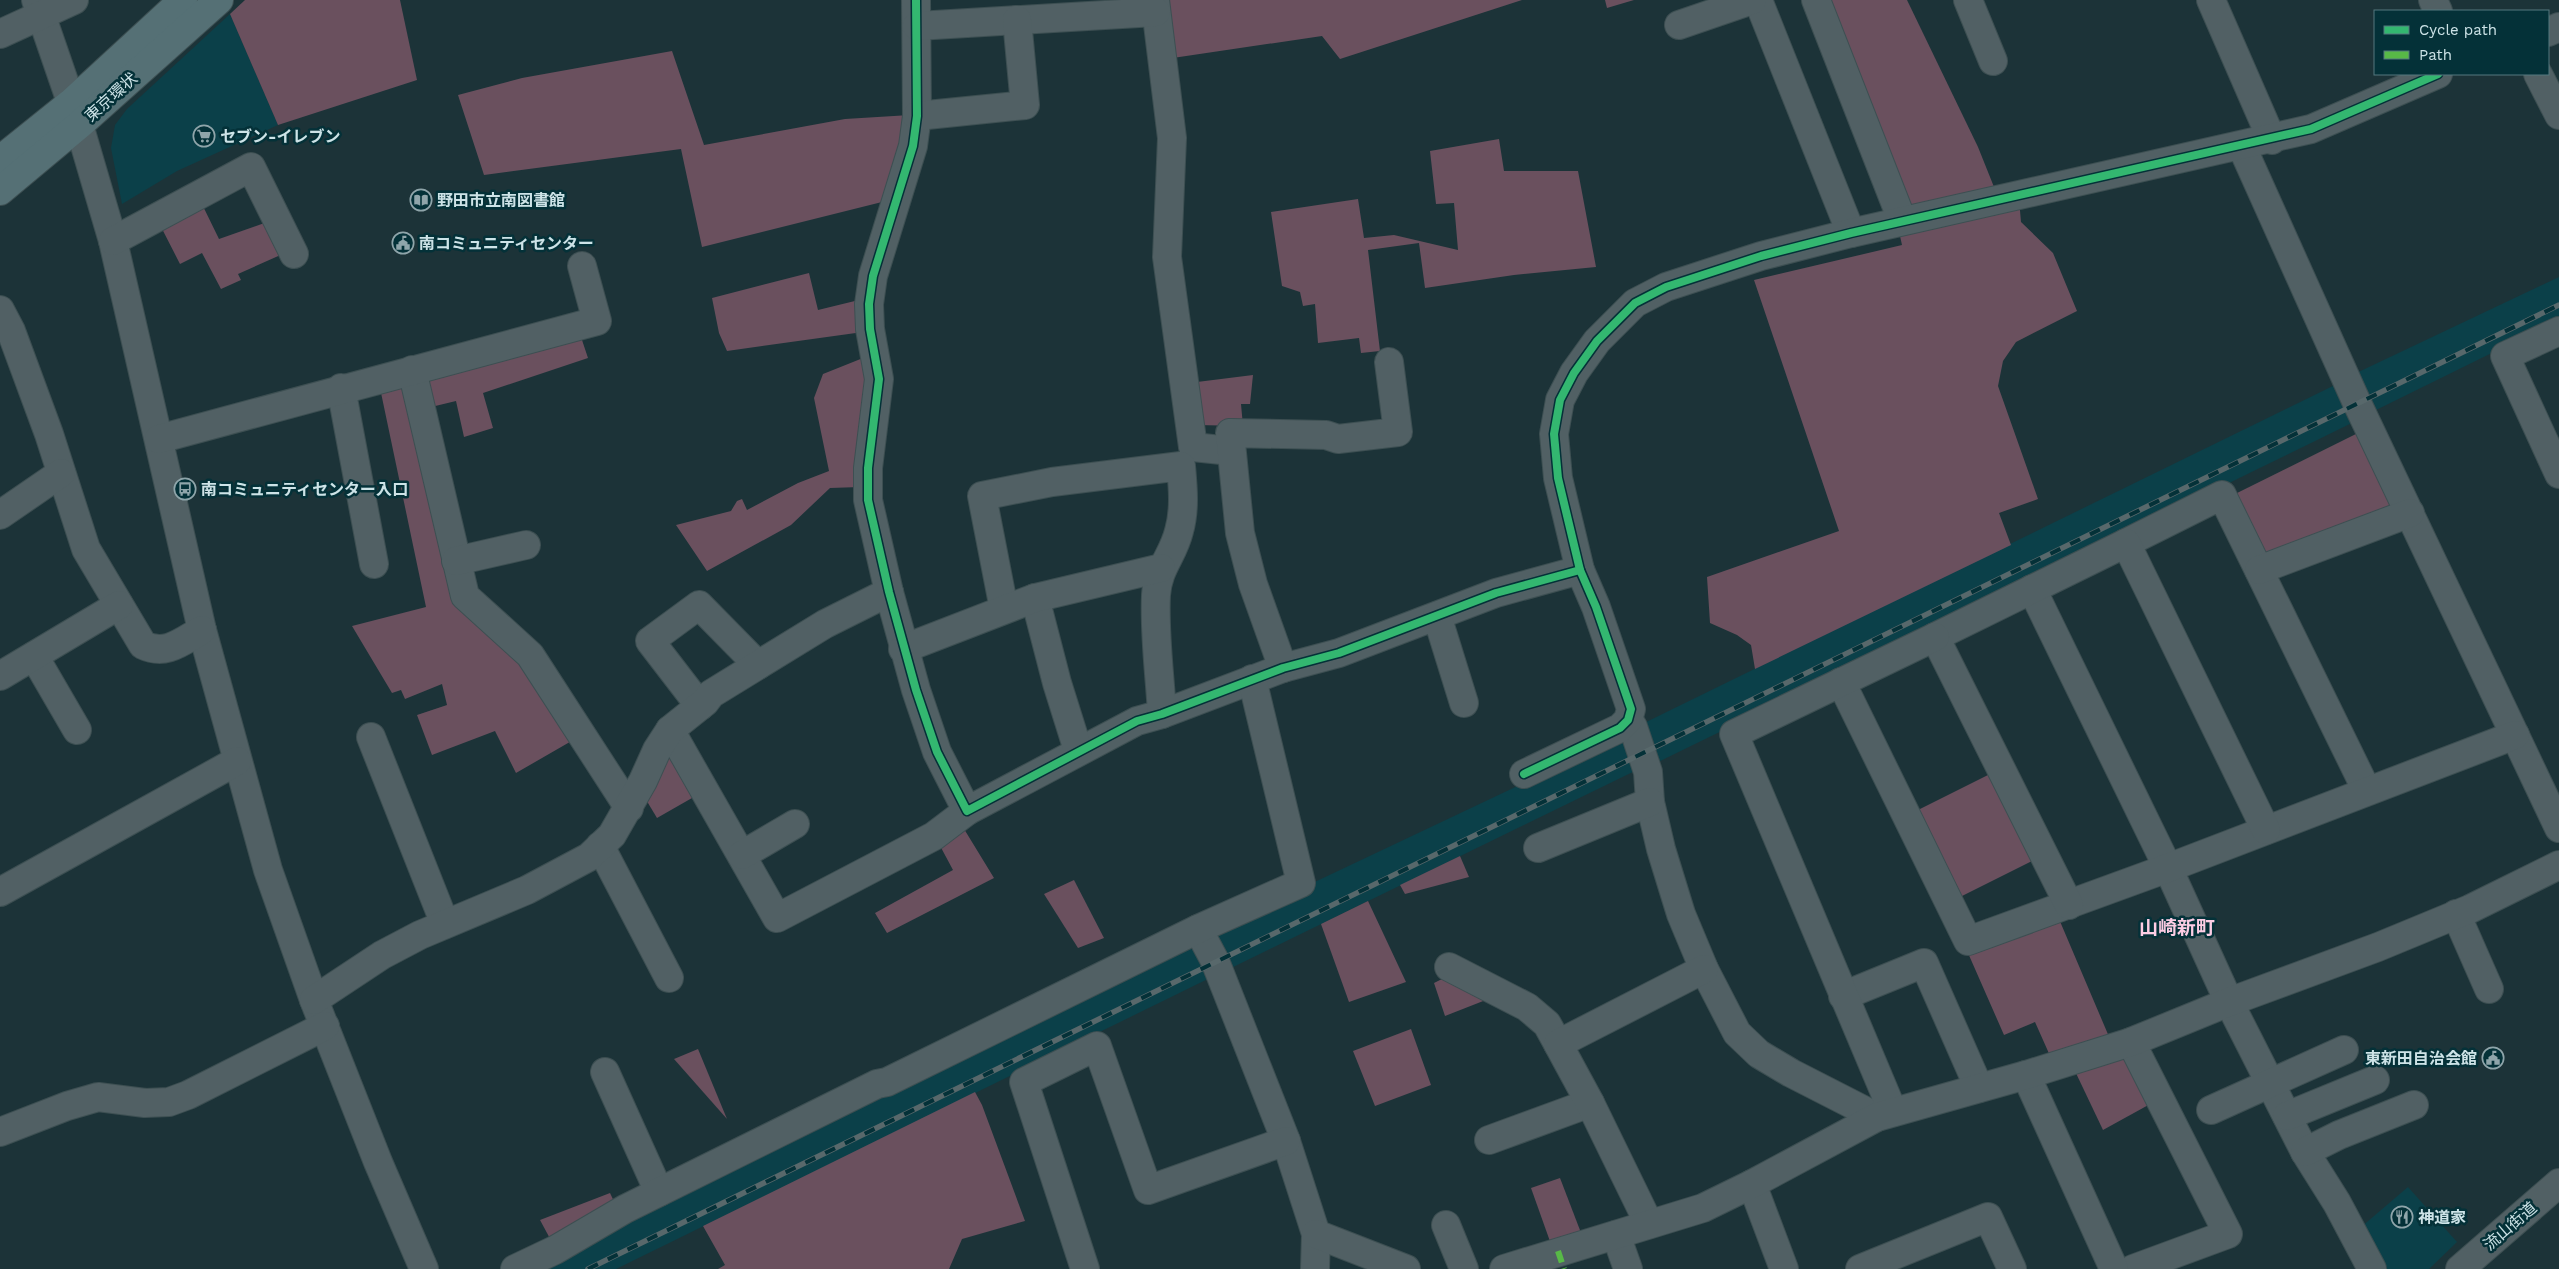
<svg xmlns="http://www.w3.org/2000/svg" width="2559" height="1269" font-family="'Work Sans','Noto Sans JP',sans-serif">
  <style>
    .built { fill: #0b4049 }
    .green { fill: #6a505e }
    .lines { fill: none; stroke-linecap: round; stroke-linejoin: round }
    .minor-casing { stroke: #3d4f52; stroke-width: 30 }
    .highway-casing { stroke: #3d4f52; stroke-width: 30 }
    .minor { stroke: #516064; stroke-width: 28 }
    .highway { stroke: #557075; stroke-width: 28 }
    .rail-casing { stroke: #58686b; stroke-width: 5.5 }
    .rail { stroke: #043138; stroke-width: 4; stroke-dasharray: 11; stroke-linecap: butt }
    .quiet { stroke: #58b947; stroke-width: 6; stroke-dasharray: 12 6; stroke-linecap: butt }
    .cycleway-casing { stroke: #043138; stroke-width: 11 }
    .cycleway { stroke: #33b770; stroke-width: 8 }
    .labels { text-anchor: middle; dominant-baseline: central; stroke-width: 5; stroke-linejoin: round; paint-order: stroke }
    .street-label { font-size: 16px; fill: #cde3e7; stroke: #043138 }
    .poi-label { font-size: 16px; font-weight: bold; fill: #cde3e7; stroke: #043138; text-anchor: start }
    .quarter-label { font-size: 19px; font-weight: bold; fill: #fccde4; stroke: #043138 }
  </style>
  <rect width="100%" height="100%" fill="#1c3338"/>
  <g class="built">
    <path d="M230 14 278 125 177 171 122 204 111 148 115 125 127 109Z"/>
    <path d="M2559 277V320L2370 413 2350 376Z"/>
    <path d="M2341 382 2360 419 1652 765 1638 726Z"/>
    <path d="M1630 728 1641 768 1225 971 1205 930 1302 888 1528 781Z"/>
    <path d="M1189 938 1216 975 616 1269H524Z"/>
    <path d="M2408 1187 2457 1242 2429 1269H2382L2360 1228Z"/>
  </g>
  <g class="green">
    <path d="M245 0H400L417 80 278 125 230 14Z"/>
    <path d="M1159 0H1522L1340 59 1322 36 1166 59Z"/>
    <path d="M1605 0H1634L1607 8Z"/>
    <path d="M1823 0H1907L1978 147 1996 192 1906 208Z"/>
    <path d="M672 51 704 145 845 119 910 115 890 200 702 247 681 149 484 175 458 95 522 78Z"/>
    <path d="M1499 139 1504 171H1578L1596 267 1514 275 1425 288 1419 243 1368 250 1380 351 1361 353 1359 338 1318 343 1315 304 1303 306 1300 292 1282 286 1271 212 1358 199 1364 238 1394 235 1458 250 1454 203 1436 204 1430 151Z"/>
    <path d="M198 196 219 239 270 221 285 253 238 274 241 280 221 289 202 253 180 264 158 221Z"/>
    <path d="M2019 199 2021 222 2053 253 2077 311 2016 342 2003 361 1998 386 2038 499 1999 513 2011 545 1755 669 1751 645 1737 635 1710 623 1707 577 1839 531 1754 280 1902 245 1898 227Z"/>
    <path d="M809 273 818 310 863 299V332L727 351 719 333 712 298Z"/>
    <path d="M580 334 588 358 483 393 493 428 464 437 456 401 427 408 422 384 429 374Z"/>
    <path d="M868 356 860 487 830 488 791 525 707 571 676 525 731 511 737 501 742 499 747 510 798 483 829 471 814 398 823 374Z"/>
    <path d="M1253 375 1250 404H1241L1243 426 1197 425V382Z"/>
    <path d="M400 382 409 388 459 602 522 658 575 739 516 773 495 731 432 755 417 715 447 705 442 684 405 699 401 690 392 693 352 626 426 607 380 388Z"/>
    <path d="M2364 430 2395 509 2269 558 2259 554 2231 496Z"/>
    <path d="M670 755 699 794 657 818 645 798Z"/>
    <path d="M1994 772 2036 859 1956 899 1914 812Z"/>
    <path d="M961 824 994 878 887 933 875 913 953 870 938 842Z"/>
    <path d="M1460 856 1469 877 1405 894 1400 885Z"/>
    <path d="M1074 880 1104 938 1078 948 1044 894Z"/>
    <path d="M1368 901 1406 982 1349 1002 1321 924Z"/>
    <path d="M2059 919 2110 1039 2051 1058 2035 1022 2004 1035 1968 953Z"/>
    <path d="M1446 977 1496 996 1445 1016 1434 983Z"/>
    <path d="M1411 1029 1431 1085 1375 1106 1353 1051Z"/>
    <path d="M698 1049 727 1119 674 1059Z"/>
    <path d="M2121 1055 2129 1058 2152 1103 2103 1130 2074 1069Z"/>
    <path d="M975 1092 982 1105 1025 1221 962 1239 949 1269H718L725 1265 703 1226Z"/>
    <path d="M1560 1178 1583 1238 1552 1247 1531 1188Z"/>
    <path d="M610 1193 618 1210 554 1246 540 1220Z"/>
  </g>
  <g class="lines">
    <g class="minor-casing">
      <g id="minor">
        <path d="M36 0 79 125 113 241 202 630 268 870 314 1000 378 1162 424 1269"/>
        <path d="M916 0 917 116 913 146 873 276 869 304 870 329 879 379 868 468V500L889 592 916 690 937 752 967 811 1137 721 1162 714 1283 668 1339 653 1496 593 1580 570"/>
        <path d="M1155 0 1172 138 1167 257 1193 447 1231 451"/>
        <path d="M1758 0 1851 233"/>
        <path d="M1816 0 1902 220"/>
        <path d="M1968 0 1993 61"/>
        <path d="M2211 0 2272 140"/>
        <path d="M2433 0 2438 11"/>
        <path d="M1679 25 1752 0"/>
        <path d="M917 26 1156 12"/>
        <path d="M2548 32 2559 27"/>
        <path d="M0 34 74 0"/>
        <path d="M2538 74 2559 115"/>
        <path d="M917 116 1025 105 1017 20"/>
        <path d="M2242 147 2357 403 2559 828"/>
        <path d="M113 241 251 167 294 254"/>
        <path d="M0 310 11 331 49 434 86 549 143 645C166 656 181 642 202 630"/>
        <path d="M2559 331 2505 356 2559 474"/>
        <path d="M412 370 465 596 530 655 629 808"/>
        <path d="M341 388 374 564"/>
        <path d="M159 439 597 321 582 266"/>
        <path d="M0 515 61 473"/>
        <path d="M2126 543 2222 495 2367 791"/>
        <path d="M456 561 526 545"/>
        <path d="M2259 570 2410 513"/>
        <path d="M2032 589 2168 868 2229 1002 2305 1152 2337 1203 2372 1269"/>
        <path d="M1035 598 1057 683 1078 750"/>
        <path d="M1004 609 982 496 1052 482 1181 466C1183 488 1185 510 1179 531 1173 556 1158 567 1156 595 1154 634 1160 676 1162 714"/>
        <path d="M1437 616 1464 703"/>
        <path d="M903 649 1035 598 1161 568"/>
        <path d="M34 656 77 730"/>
        <path d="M1283 668 1253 584 1240 533 1230 433 1326 435 1338 439 1398 432 1389 362"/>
        <path d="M0 676 119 605"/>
        <path d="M1841 682 1968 941 2168 868 2515 735"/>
        <path d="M700 706 650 641 699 605 758 665"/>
        <path d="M1628 720 1633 727 1648 772 1650 802 1661 849 1681 914 1704 969 1737 1033 1759 1054 1791 1073 1877 1117"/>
        <path d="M670 730 777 918 934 836 967 811"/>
        <path d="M371 737 445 924"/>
        <path d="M1524 774 1620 728 1628 720 1631 709 1596 607 1580 570 1558 478 1554 434 1560 400 1574 373 1597 341 1635 303 1666 287 1761 256 1851 233 2311 129 2438 74"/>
        <path d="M600 846 669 978"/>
        <path d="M1538 848 1650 802"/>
        <path d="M742 855 795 824"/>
        <path d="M0 892 237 761"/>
        <path d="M2069 905 1935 637 2126 543 2266 830"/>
        <path d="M2456 914 2489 989"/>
        <path d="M1198 929 1215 961 1286 1141 1316 1234 1315 1269"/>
        <path d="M1449 967 1527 1007 1547 1024 1558 1044"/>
        <path d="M1843 996 1924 963 1979 1088"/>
        <path d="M314 1000 382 955 420 935 527 890 589 857 612 835 643 781 657 750 670 730 705 702 711 694 825 624 889 592"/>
        <path d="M2131 1042 2228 1234 2133 1269"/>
        <path d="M605 1072 659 1192"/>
        <path d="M2026 1075 2114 1269"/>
        <path d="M2211 1110 2344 1050"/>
        <path d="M1893 1112 1734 734 1935 637"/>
        <path d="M2287 1116 2375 1080"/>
        <path d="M0 1132 67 1106 98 1097 145 1103 169 1102 188 1095 325 1026"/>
        <path d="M1489 1140 1590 1103"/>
        <path d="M2305 1152 2339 1135 2414 1105"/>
        <path d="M1752 1184 1784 1269"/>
        <path d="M1649 1224 1590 1103 1558 1044 1704 969"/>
        <path d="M1446 1225 1464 1269"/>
        <path d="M1316 1234 1406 1269"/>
        <path d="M1616 1235 1628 1269"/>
        <path d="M515 1269 555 1250 625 1209 877 1084 887 1082 1198 929 1301 883 1252 679"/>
        <path d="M1085 1269 1024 1082 1097 1046 1148 1190 1286 1141"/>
        <path d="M1504 1269 1703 1208 1752 1184 1877 1117 2026 1075 2131 1042 2229 1002 2378 947 2470 909 2559 865"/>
        <path d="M1860 1269 1988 1217 2012 1269"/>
        <path d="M2460 1269 2559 1183"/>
      </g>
    </g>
    <g class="highway-casing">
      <g id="highway">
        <path d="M0 160 71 103 183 0"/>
        <path d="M0 191 79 125 219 0"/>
      </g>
    </g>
    <use href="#minor" class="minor"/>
    <use href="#highway" class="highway"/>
    <g class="rail-casing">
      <path id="rail" d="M588 1269 2559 305"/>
    </g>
    <use href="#rail" class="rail"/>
    <path class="quiet" d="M1558 1251 1564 1269"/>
    <g class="cycleway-casing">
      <g id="cycleway">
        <path d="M916 0 917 116 913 146 873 276 869 304 870 329 879 379 868 468V500L889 592 916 690 937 752 967 811 1137 721 1162 714 1283 668 1339 653 1496 593 1580 570"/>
        <path d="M1524 774 1620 728 1628 720 1631 709 1596 607 1580 570 1558 478 1554 434 1560 400 1574 373 1597 341 1635 303 1666 287 1761 256 1851 233 2311 129 2438 74"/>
      </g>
    </g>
    <use href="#cycleway" class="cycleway"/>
  </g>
  <defs>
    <g id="supermarket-ring" transform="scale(1.125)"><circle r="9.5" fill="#043138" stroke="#8fa5aa" stroke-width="1.5"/><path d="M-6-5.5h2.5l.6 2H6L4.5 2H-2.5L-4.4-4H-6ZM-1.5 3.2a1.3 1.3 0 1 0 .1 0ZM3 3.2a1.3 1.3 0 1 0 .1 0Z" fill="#8fa5aa"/></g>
    <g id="library-ring" transform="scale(1.125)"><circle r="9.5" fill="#043138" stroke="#8fa5aa" stroke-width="1.5"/><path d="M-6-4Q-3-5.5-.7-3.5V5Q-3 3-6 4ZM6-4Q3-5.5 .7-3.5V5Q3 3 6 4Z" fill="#8fa5aa"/></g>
    <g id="civic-ring" transform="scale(1.125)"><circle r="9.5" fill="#043138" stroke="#8fa5aa" stroke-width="1.5"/><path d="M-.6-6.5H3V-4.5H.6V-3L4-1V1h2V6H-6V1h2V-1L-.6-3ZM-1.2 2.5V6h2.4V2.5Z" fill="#8fa5aa"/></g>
    <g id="bus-ring" transform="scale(1.125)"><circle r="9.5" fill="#043138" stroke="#8fa5aa" stroke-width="1.5"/><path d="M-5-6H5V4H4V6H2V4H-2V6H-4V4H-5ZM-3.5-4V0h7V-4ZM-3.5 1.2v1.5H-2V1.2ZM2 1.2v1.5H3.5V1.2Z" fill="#8fa5aa"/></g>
    <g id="restaurant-ring" transform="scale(1.125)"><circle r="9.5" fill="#043138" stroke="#8fa5aa" stroke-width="1.5"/><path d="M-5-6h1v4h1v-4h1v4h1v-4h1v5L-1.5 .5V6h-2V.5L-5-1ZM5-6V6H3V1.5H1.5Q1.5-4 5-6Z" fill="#8fa5aa"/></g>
  </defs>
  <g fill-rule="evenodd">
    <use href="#supermarket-ring" x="204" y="136"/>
    <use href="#library-ring" x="421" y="200"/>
    <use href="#civic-ring" x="403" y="243"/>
    <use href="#bus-ring" x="185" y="489"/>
    <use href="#civic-ring" x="2493" y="1058"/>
    <use href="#restaurant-ring" x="2402" y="1217"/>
  </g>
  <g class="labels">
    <g class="street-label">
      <text transform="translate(111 97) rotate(-42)">東京環状</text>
      <text transform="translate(2510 1226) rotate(-41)">流山街道</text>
    </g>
    <g class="poi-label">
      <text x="220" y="136">セブン-イレブン</text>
      <text x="437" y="200">野田市立南図書館</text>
      <text x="419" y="243">南コミュニティセンター</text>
      <text x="201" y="489">南コミュニティセンター入口</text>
      <text x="2477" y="1058" text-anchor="end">東新田自治会館</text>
      <text x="2418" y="1217">神道家</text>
    </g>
    <g class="quarter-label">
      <text x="2177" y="927">山崎新町</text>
    </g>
  </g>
  <rect x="2374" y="10" width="175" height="65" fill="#043138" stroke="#54787e"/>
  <rect x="2384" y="26" width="25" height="8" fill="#33b770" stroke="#54787e"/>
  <text x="2419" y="35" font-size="15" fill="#cde3e7">Cycle path</text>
  <rect x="2384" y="51" width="25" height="8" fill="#58b947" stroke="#54787e"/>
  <text x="2419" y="60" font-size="15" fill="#cde3e7">Path</text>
</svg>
